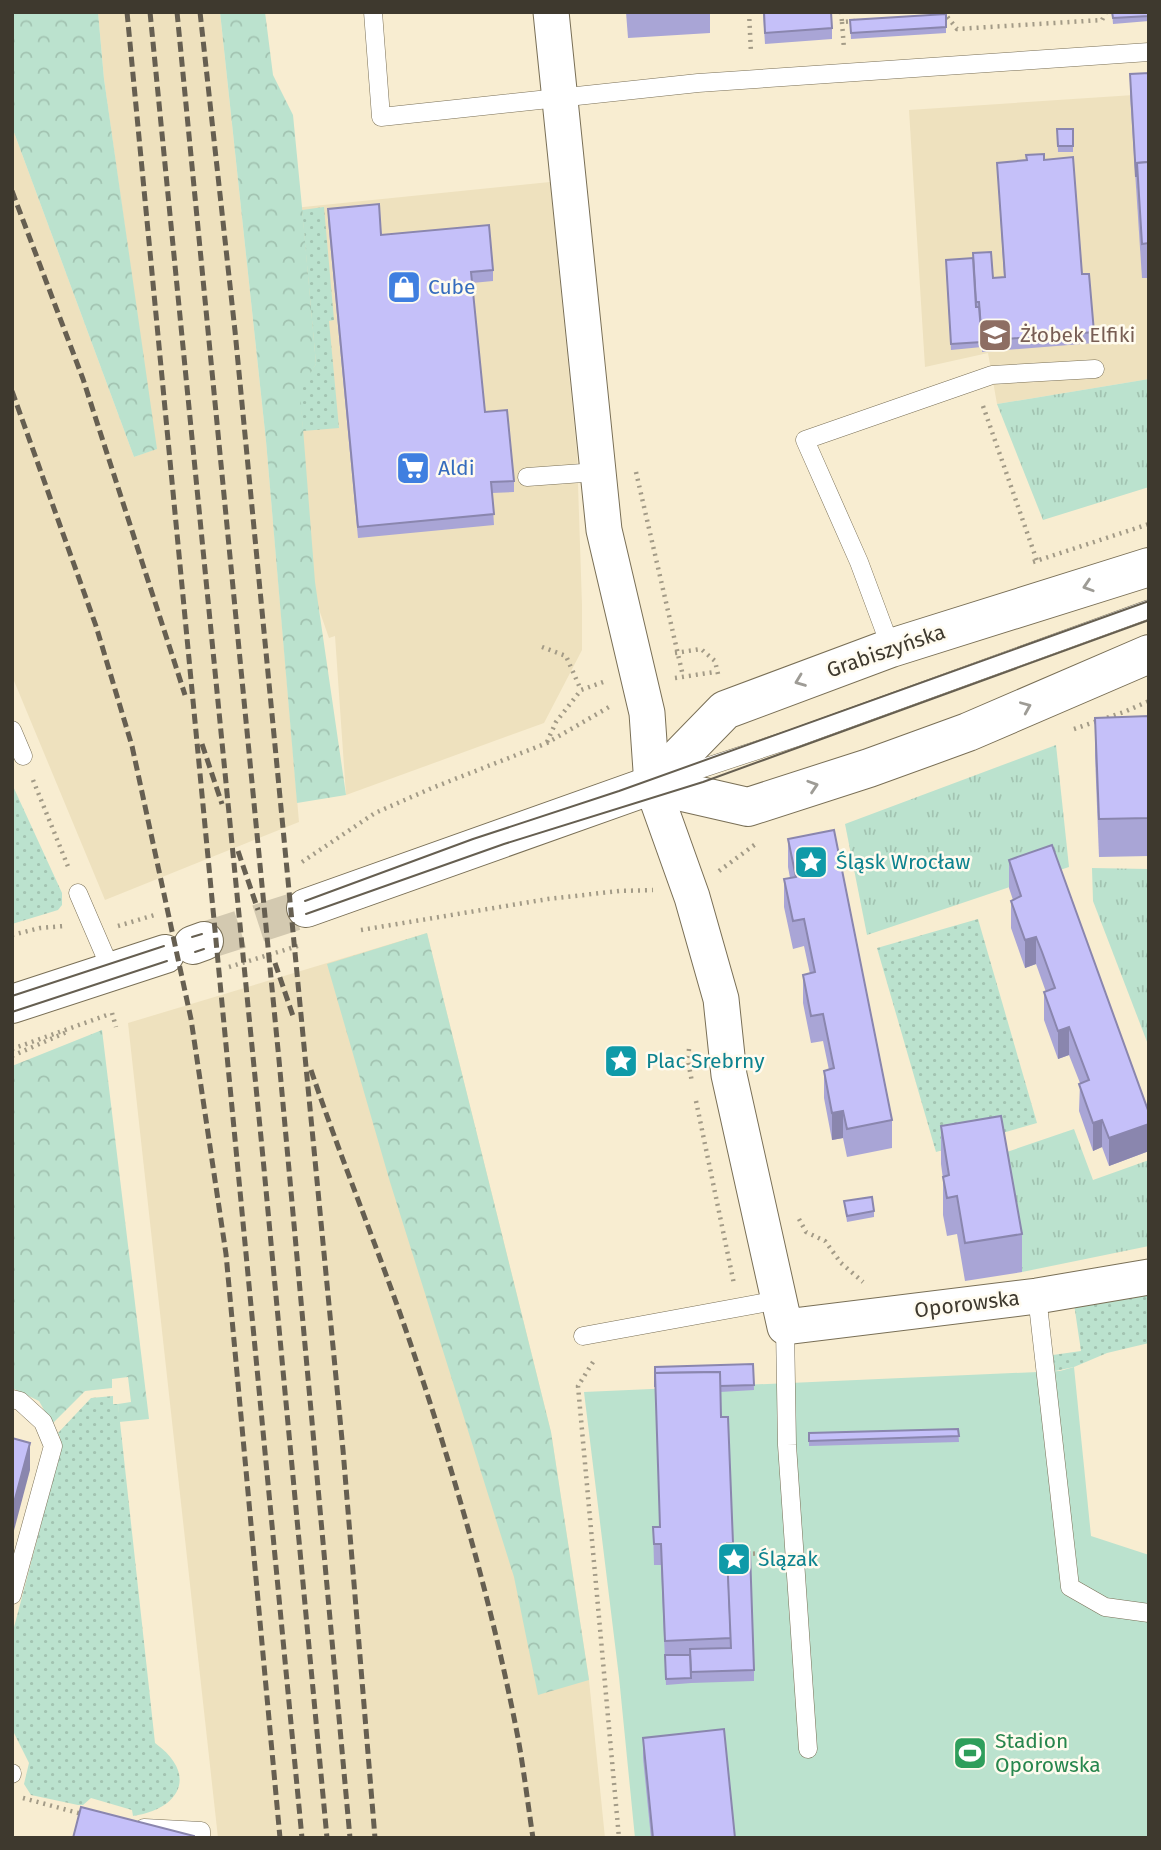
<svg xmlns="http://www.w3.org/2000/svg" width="1161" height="1850" font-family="'Fira Sans',sans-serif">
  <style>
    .built { fill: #eee1be }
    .grass { fill: url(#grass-dots) }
    .forest { fill: url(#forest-crowns) }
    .park { fill: url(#park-tufts) }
    .pitch { fill: #bbe2ce }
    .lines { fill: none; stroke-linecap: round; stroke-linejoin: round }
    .secondary-tunnel { stroke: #d3c9b0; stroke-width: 38; stroke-dasharray: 38 19; stroke-linecap: butt }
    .lane-casing { stroke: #796f56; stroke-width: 19 }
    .street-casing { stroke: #796f56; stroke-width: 37 }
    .secondary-casing { stroke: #796f56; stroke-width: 40 }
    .path { stroke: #a39b87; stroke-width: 4.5; stroke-dasharray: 2 5; stroke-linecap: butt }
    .lane { stroke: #fff; stroke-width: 18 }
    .street { stroke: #fff; stroke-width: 35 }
    .secondary { stroke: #fff; stroke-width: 38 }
    .tram { stroke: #665f51; stroke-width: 2 }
    .rail { stroke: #665f51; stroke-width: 5; stroke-dasharray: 10 5; stroke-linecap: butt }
    .wall { fill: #a9a5d6 }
    .shaded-wall { fill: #8a86ae }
    .building { fill: #c5c0f9; stroke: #8a86ae; stroke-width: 2 }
    .oneway { stroke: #9e9c96 }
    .labels { text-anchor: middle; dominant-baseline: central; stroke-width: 5; stroke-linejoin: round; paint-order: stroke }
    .shop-label { font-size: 21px; fill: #366cbe; stroke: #fffbef; text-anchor: start }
    .education-label { font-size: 21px; fill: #785e54; stroke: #fffbef; text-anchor: start }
    .street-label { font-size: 21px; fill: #3e392e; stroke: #fffbef }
    .culture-label { font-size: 21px; fill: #0d838f; stroke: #fffbef; text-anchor: start }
    .leisure-label { font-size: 21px; fill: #27864d; stroke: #fffbef; text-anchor: start }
  </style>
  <defs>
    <pattern id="grass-dots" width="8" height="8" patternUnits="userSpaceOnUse" patternTransform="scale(1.75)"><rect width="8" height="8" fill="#bbe2ce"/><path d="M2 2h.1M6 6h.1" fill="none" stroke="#a2c3b1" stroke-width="1.8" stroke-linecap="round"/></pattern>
    <pattern id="forest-crowns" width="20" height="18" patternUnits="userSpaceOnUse" patternTransform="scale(1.75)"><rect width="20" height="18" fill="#bbe2ce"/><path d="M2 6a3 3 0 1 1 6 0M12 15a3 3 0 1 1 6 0" fill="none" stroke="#a2c3b1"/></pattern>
    <pattern id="park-tufts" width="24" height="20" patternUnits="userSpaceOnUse" patternTransform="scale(1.75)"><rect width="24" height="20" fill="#bbe2ce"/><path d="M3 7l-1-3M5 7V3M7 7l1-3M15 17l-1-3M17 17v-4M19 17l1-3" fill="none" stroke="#a2c3b1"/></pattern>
  </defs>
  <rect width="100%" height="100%" fill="#f8edd1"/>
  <g class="built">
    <path d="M98 12H220L266 441 299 822 105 900 12 676V127L134 457 156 449 104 79Z"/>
    <path d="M1149 94V379L997 404 988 353 925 367 909 110Z"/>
    <path d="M550 182 577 454 582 605V650L544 723 346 795 335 636 329 638 309 581 274 210Z"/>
    <path d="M427 933 551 1432 589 1680 605 1838H218L128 1023Z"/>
  </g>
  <g class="grass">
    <path d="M324 207 334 320 329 321 339 428 303 431 299 389 316 364 302 210Z"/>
    <path d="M12 784 62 893V905L58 910 12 924Z"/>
    <path d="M978 919 1037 1123 936 1152 877 948Z"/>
    <path d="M1149 1289V1343L1107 1353 1074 1367 1055 1371 1053 1355 1081 1351 1074 1304Z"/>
    <path d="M113 1396V1404H118L155 1743C198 1774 181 1809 133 1816L132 1810 91 1798 83 1805H78L31 1795 24 1784 29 1763 12 1729V1635L58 1460 60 1437 58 1433 91 1398Z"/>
  </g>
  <g class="forest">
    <path d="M12 12H98L104 79 157 449 134 457 12 127Z"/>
    <path d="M220 12H265L273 75 293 115 302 207 316 364 300 390 315 582 346 795 297 803 266 441Z"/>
    <path d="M427 933 551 1432 589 1680 538 1695 514 1577 390 1182 327 964Z"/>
    <path d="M102 1030 149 1419 119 1422 118 1404 131 1402 128 1377 112 1379V1388L85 1391 52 1424 39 1401 12 1388V1066Z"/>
  </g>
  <g class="park">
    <path d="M1149 379V487L1043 520 997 404Z"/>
    <path d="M1056 745 1069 867 867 935 845 824Z"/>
    <path d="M1092 868 1149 869V1047L1093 901Z"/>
    <path d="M1074 1129 1093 1180 1149 1160V1246L1022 1272 1001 1154Z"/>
  </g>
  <path class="pitch" d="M1074 1367 1091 1536 1149 1555V1838H635L619 1677 584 1392 1060 1371Z"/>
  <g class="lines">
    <path class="secondary-tunnel" d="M204 941 306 908"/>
    <g class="lane-casing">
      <g id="lane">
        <path d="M373 12 381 117 698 83 1149 52"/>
        <path d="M527 477 597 472"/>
        <path d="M891 648 859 562 805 440 992 375 1095 369"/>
        <path d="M12 730 23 756"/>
        <path d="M667 780 794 738 1149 609"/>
        <path d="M78 893 112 972"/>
        <path d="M1037 1296 1070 1587 1105 1607 1149 1613"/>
        <path d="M785 1327 787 1445 808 1749"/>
        <path d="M583 1336 779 1300"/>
        <path d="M12 1399 20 1401 43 1422 53 1446 12 1595"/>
        <path d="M12 1773V1774"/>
        <path d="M144 1828 201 1831V1838"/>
      </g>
    </g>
    <g class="street-casing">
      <path id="street" d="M551 12 604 530 647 713 652 785 692 897 721 999 729 1075 785 1327 1037 1296 1149 1277"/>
    </g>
    <g class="secondary-casing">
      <g id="secondary">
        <path d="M652 785 748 807 869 768 968 732 1149 654"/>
        <path d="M306 908 652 785 725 710 891 648 1149 567"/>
        <path d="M193 945 204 941"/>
        <path d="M12 1004 165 954"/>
      </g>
    </g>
    <g class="path">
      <path d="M749 12 751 53"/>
      <path d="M841 12 842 22 856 21"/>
      <path d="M942 15 945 14 957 29 1102 20 1106 12"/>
      <path d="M842 22 844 49"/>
      <path d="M983 406 1037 561"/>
      <path d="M636 472 683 676"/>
      <path d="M1033 562 1149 524"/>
      <path d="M542 647 566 656 581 690"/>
      <path d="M675 653 701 649 715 661 718 674"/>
      <path d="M675 678 715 672"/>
      <path d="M1074 729 1124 712 1149 701"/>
      <path d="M547 742 556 722 581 690 606 681"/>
      <path d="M33 780 69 869"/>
      <path d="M302 862 375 813 432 788 547 743 609 707"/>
      <path d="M719 871 757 843"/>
      <path d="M118 926 158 914"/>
      <path d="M361 930 548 899 619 891 653 890"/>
      <path d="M12 935 40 928 64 926"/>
      <path d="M229 967 301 945"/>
      <path d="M112 1013 116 1027"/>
      <path d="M12 1049 107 1015"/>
      <path d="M689 1049 688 1061 692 1082"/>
      <path d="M12 1056 69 1031"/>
      <path d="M696 1101 734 1284"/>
      <path d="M799 1219 806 1232 825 1241 841 1263 863 1282"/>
      <path d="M593 1362 578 1386 619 1838"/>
      <path d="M746 1554 769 1553"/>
      <path d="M23 1798 82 1814"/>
    </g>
    <use href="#lane" class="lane"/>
    <use href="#street" class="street"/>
    <use href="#secondary" class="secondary"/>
    <g class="tram">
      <path d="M305 901 473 839 619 791 1149 601"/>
      <path d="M306 914 504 844 703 782 1149 620"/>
      <path d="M192 937 202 934"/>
      <path d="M195 952 204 949"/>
      <path d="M12 996 164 946"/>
      <path d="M12 1012 167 961"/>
    </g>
    <g class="rail">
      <path d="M127 12 302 1838"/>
      <path d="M150 12 263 1158 327 1838"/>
      <path d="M177 12 279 1060 350 1838"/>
      <path d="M200 12 235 331 343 1450 375 1838"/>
      <path d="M12 191 83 379 185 695"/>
      <path d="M12 391 96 626 132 746 191 1019 226 1254 280 1838"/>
      <path d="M202 744 222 804"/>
      <path d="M238 851 258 910"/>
      <path d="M275 963 293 1016"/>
      <path d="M311 1070C343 1165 382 1258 414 1354 456 1479 493 1608 518 1738 524 1771 528 1805 533 1838"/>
    </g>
  </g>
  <g class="wall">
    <path d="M626 12H710V33L628 38Z"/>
    <path d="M763 12H793L832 28V39L765 44Z"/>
    <path d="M984 12H1017L984 14Z"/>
    <path d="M1112 12H1149V21L1113 24Z"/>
    <path d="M946 14V33L851 39 850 20Z"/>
    <path d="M1149 73V278H1142L1130 95V74Z"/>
    <path d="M1057 129H1073V152H1058Z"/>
    <path d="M1044 160 1082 274 1094 332V343L982 352V347L951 350 946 266 973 258 993 278 1004 277 997 163Z"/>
    <path d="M328 209 381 235 493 270V281L472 283 485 412 514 481V492L492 493 494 525 358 538 328 220Z"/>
    <path d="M1149 716V856L1099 857 1095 756V718Z"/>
    <path d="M788 839 892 1120V1148L847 1157 843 1138 832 1140 824 1098V1071L829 1070 823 1041 811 1043 803 1003V975L810 974 804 946 793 949 784 907V879L790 878 788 867Z"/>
    <path d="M1009 860 1149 1113V1151L1109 1166 1102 1147 1093 1151 1079 1111 1080 1083 1069 1055 1058 1059 1044 1020V992H1046L1036 964 1025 968 1011 928V901L1013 900 1009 888Z"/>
    <path d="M941 1126 1022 1234V1272L965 1281 957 1234 947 1236 943 1215V1179L941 1164Z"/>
    <path d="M844 1201 874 1211V1217L847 1222Z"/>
    <path d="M753 1364 754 1390 720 1392 721 1417H728L733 1553 754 1670V1681L691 1683 666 1685 661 1565H654L653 1527H660L655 1367Z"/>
    <path d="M958 1429 959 1442 809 1446V1433Z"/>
    <path d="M643 1738 735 1838H651L643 1758Z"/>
  </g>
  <g class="shaded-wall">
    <path d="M1036 937V964L1025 968V940Z"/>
    <path d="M1069 1027V1055L1058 1059V1031Z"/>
    <path d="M843 1111V1138L832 1140V1113Z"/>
    <path d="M1102 1120V1147L1093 1151V1123Z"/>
    <path d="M1149 1124V1151L1109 1166V1138Z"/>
    <path d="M30 1443V1470L12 1538V1510Z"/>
  </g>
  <g class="building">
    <path d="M764 12H831L832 28 765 33Z"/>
    <path d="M1112 12H1149V16L1113 18Z"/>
    <path d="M946 14V27L851 33 850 20Z"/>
    <path d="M1149 73V162L1137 163 1136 177 1130 74Z"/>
    <path d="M1057 129H1073V146H1058Z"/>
    <path d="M1044 154V160L1073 157 1082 274H1089L1094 332 982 341 979 302H976L973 253 991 252 993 278 1005 277 997 163 1027 160 1026 155Z"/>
    <path d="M1149 162V243L1142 244 1137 163Z"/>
    <path d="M379 204 381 235 489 225 493 270 471 272 485 412 507 410 514 481 491 482 494 514 358 527 328 209Z"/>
    <path d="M973 258 976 307H979L982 342 951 344 946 260Z"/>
    <path d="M1149 716V818L1099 819 1095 718Z"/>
    <path d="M834 830 892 1120 847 1129 843 1111 832 1113 824 1071 834 1068 823 1014 811 1016 803 975 815 972 804 919 793 921 784 879 796 877 788 839Z"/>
    <path d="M1052 845 1149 1113V1124L1109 1138 1102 1120 1093 1123 1079 1084 1089 1080 1069 1027 1058 1031 1044 992 1055 988 1042 952 1036 937 1025 940 1011 901 1021 896 1009 860Z"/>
    <path d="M1001 1116 1022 1234 965 1243 957 1196 947 1198 943 1177 949 1175 941 1126Z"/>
    <path d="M872 1197 874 1211 847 1216 844 1201Z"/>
    <path d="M753 1364 754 1385 720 1386V1372L655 1373V1387V1367Z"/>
    <path d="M720 1372 721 1417H728L733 1543H727L731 1638 665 1641 661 1544H654L653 1527H660L655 1373Z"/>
    <path d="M958 1429 959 1436 809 1441V1433Z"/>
    <path d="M12 1438 30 1443 12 1510Z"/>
    <path d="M750 1552 754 1670 691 1672 690 1649 731 1648 727 1553Z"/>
    <path d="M665 1655H690L691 1678 666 1679Z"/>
    <path d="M724 1729 735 1838H653L643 1738Z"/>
    <path d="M81 1807 194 1836V1838H73Z"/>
  </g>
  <defs><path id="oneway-chevron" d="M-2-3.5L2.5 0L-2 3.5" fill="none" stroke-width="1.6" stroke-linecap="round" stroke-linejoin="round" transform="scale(1.75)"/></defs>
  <g class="oneway">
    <use href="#oneway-chevron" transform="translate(1088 586) rotate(162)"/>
    <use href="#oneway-chevron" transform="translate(800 681) rotate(159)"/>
    <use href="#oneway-chevron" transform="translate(1026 707) rotate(-23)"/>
    <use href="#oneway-chevron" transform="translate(813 786) rotate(-18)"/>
  </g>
  <defs>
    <g id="shop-square" transform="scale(1.75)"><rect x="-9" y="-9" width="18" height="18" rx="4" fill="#3f7fe0" stroke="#fffbef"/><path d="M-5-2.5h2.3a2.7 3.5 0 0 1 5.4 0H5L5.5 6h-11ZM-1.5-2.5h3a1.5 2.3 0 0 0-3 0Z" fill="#fff"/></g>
    <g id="school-square" transform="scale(1.75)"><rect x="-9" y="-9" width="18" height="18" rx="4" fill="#8d6e63" stroke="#fffbef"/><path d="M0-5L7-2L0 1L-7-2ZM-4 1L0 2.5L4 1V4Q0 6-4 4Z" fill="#fff"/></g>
    <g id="supermarket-square" transform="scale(1.75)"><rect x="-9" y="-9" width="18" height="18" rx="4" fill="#3f7fe0" stroke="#fffbef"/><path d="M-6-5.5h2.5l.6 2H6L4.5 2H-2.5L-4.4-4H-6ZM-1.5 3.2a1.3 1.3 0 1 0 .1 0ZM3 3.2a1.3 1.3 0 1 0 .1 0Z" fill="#fff"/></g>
    <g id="sight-square" transform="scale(1.75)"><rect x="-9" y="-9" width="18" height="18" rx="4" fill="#0f9aa8" stroke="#fffbef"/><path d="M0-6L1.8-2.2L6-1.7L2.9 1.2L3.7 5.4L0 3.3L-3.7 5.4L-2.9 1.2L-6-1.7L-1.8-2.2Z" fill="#fff"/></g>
    <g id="stadium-square" transform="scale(1.75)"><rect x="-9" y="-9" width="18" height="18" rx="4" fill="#2e9e5b" stroke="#fffbef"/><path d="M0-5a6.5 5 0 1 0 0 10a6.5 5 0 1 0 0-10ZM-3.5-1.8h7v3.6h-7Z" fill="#fff"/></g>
  </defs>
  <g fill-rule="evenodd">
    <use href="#shop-square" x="404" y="287"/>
    <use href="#school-square" x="995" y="335"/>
    <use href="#supermarket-square" x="413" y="468"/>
    <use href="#sight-square" x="811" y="862"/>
    <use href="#sight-square" x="621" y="1061"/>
    <use href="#sight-square" x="734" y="1559"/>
    <use href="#stadium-square" x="970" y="1753"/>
  </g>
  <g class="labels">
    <g class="shop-label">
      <text x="428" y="287">Cube</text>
      <text x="438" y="468">Aldi</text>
    </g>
    <g class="education-label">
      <text x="1020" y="335">Żłobek Elfiki</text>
    </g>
    <g class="street-label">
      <text transform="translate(886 651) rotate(-19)">Grabiszyńska</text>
      <text transform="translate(967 1304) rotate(-7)">Oporowska</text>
    </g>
    <g class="culture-label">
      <text x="836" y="862">Śląsk Wrocław</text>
      <text x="646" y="1061">Plac Srebrny</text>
      <text x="758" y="1559">Ślązak</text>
    </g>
    <g class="leisure-label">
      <text x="995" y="1741">Stadion<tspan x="995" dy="24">Oporowska</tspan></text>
    </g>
  </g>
  <rect width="1161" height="1850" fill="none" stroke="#3e392e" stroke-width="28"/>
</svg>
